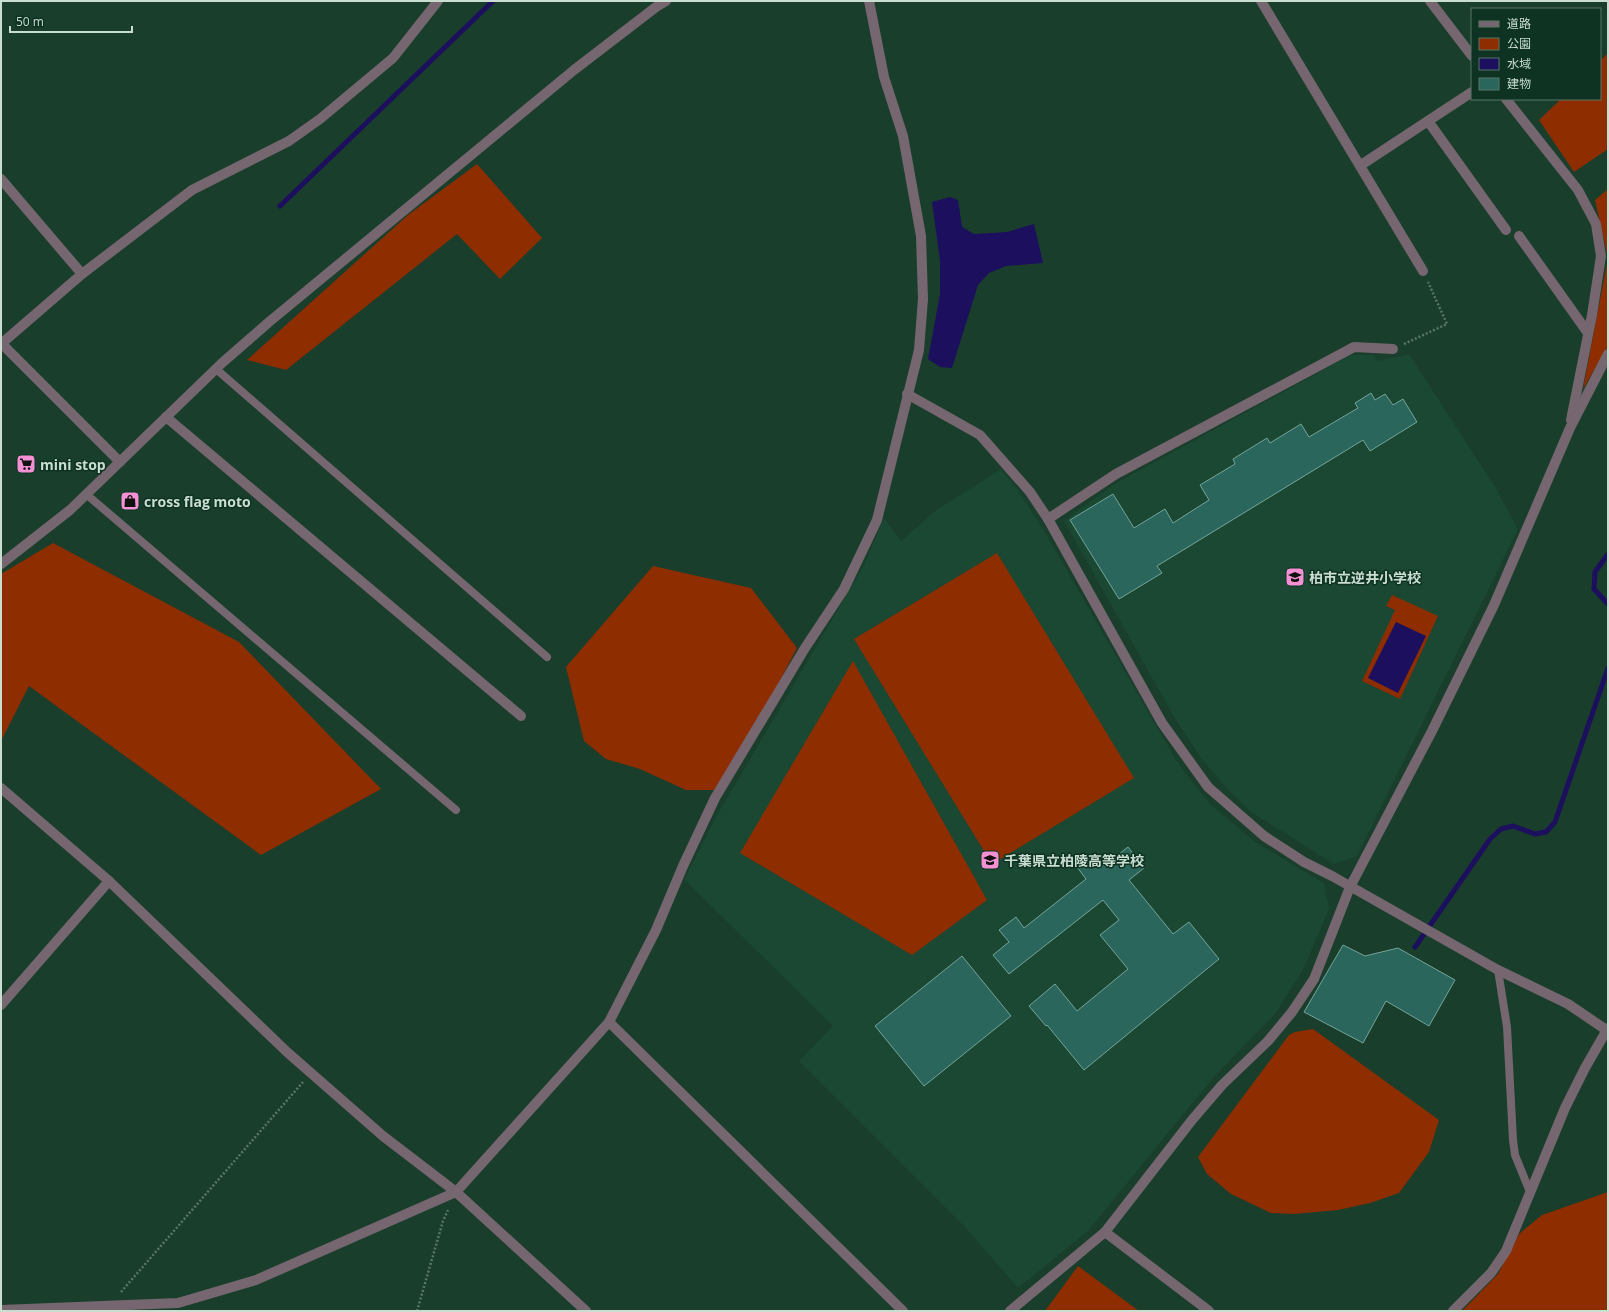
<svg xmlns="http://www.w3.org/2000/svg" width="1609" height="1312" font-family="'Open Sans','Noto Sans JP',sans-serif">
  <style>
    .built { fill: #1a4832 }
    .green { fill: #8d2d00 }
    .water { fill: #1c0f5d }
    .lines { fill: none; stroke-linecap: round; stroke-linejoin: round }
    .stream { stroke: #1c0f5d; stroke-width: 5 }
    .building { fill: #2b665c; stroke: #75a49a }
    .path { stroke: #597767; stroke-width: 2.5; stroke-dasharray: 2 2; stroke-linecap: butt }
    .service { stroke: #75666f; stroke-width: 8 }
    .minor { stroke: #75666f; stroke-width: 10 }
    .tertiary { stroke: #75666f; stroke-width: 10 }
    .labels { text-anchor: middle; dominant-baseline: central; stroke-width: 3; stroke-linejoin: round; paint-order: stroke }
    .poi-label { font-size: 14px; font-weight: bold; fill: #c9ddd1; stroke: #0e3322; text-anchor: start }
  </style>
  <rect width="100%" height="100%" fill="#1a3e2c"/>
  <g class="built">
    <path d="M1409 354 1495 487 1518 529 1357 856 1334 864 1251 812 1227 789 1202 759 1174 717 1064 521 1116 483 1351 355H1374L1377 361Z"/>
    <path d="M1001 469 1017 489 1046 534 1177 762 1209 803 1255 842 1324 883 1329 909 1303 970 1275 1014 1212 1079 1088 1231 1018 1288 964 1226 799 1061 833 1026 684 879 719 812 864 565 884 518 901 541 935 511Z"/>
  </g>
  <g class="green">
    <path d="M1608 53V149L1574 172 1539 120 1561 99H1600V61Z"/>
    <path d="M477 164 542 238 500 279 457 234 286 370 247 360 408 215Z"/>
    <path d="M1608 189V258L1595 200Z"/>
    <path d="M1608 258V346L1583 389Z"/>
    <path d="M53 543 239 642 381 789 261 855 29 686 1 741V574Z"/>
    <path d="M997 553 1134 778 992 864 854 639Z"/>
    <path d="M653 566 751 588 797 648 765 709 717 790H686L640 769 606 759 584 741 566 667Z"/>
    <path d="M1392 595 1438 616 1400 699 1362 681 1395 610 1386 606Z"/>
    <path d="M853 661 987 900 912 955 740 853Z"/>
    <path d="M1313 1029 1439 1120 1429 1152 1399 1193 1370 1203 1338 1210 1294 1214 1271 1213 1231 1194 1207 1174 1198 1157 1289 1035 1295 1032Z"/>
    <path d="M1608 1192V1311H1462L1498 1274 1519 1234 1542 1215Z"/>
    <path d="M1078 1266 1139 1311H1045Z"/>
  </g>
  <g class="water">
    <path d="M950 197 958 200 962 227 974 234 1007 232 1034 224 1043 263 1006 266 989 273 978 285 952 368 940 367 928 359 940 294V260L932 202Z"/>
    <path d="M1396 622 1426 636 1398 693 1368 678Z"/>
  </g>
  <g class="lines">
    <g class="stream">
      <path d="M280 206 493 1"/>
      <path d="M1608 554 1595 572 1594 589 1608 604"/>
      <path d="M1415 947 1490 839 1501 829 1513 826 1535 834 1546 832 1555 822 1608 668"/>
    </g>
  </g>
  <g class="building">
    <path d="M1371 393 1375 400 1385 394 1393 405 1403 399 1417 422 1370 451 1363 440 1157 566 1162 573 1119 599 1070 520 1113 494 1134 528 1165 509 1173 523 1209 500 1200 485 1235 464 1233 459 1267 438 1270 443 1301 424 1309 437 1358 408 1355 403Z"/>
    <path d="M1128 847 1144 868 1129 880 1173 934 1189 922 1219 959 1084 1070 1047 1025 1046 1026 1029 1006 1055 984 1077 1011 1128 969 1100 935 1119 920 1103 900 1009 974 993 955 1009 942 999 930 1016 917 1024 928 1086 879 1077 867 1094 854 1104 866Z"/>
    <path d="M1343 945 1365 956 1398 948 1455 980 1429 1026 1386 1001 1363 1043 1304 1012Z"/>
    <path d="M962 956 1011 1016 924 1086 875 1026Z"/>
  </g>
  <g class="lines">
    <g class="path">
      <path d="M1404 344 1447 324 1428 282"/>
      <path d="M121 1292 303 1082"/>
      <path d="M417 1311 443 1221 448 1210"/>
    </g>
    <g class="service">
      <path d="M216 369 547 657"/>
      <path d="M86 494 456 810"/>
      <path d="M1498 970 1507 1027 1513 1140 1515 1155 1530 1192"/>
    </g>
    <g class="minor">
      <path d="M1261 1 1423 271"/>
      <path d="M1430 1 1472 56"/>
      <path d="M1506 99 1578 190 1596 224 1601 256 1592 315 1571 420"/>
      <path d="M1428 121 1506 230"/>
      <path d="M1361 165 1472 92"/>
      <path d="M1 179 82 274"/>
      <path d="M1519 236 1588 333"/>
      <path d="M1 344 82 274 192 190 289 141 320 119 393 58 438 1"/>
      <path d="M907 394 980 435 1030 492 1048 519 1162 723 1208 787 1264 836 1304 862 1332 876 1498 970 1568 1004 1608 1031"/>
      <path d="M166 417 521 716"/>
      <path d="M1048 519 1116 474 1354 347 1393 349"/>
      <path d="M1 1005 109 881"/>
      <path d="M609 1022 903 1311"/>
      <path d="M1105 1232 1209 1311"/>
      <path d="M1 1310 178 1303 256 1280 456 1192 609 1022 656 930 683 866 715 798 805 648 844 589 877 520 919 350 923 299 921 236 903 136 884 77 869 1"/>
      <path d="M1010 1311 1105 1232 1192 1120 1222 1085 1268 1041 1292 1012 1314 979 1350 887 1432 731 1494 605 1570 428 1608 354"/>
      <path d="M1453 1311 1491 1273 1506 1251 1565 1108 1585 1068 1608 1028"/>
    </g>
    <g class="tertiary">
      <path d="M1 343 120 462"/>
      <path d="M1 564 70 510 222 363 269 322 574 70 656 7 666 1"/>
      <path d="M1 788 109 881 287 1052 383 1136 456 1192 586 1311"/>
    </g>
  </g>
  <defs>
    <g id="supermarket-square" transform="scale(1)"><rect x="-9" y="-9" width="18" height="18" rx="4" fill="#f491d4" stroke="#0e3322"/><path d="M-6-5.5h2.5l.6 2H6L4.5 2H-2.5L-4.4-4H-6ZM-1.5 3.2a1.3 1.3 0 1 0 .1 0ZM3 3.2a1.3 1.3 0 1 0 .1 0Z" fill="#111"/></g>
    <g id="shop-square" transform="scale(1)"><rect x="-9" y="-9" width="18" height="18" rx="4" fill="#f491d4" stroke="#0e3322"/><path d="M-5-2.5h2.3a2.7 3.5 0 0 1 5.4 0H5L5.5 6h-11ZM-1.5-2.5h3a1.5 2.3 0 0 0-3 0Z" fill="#111"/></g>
    <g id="school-square" transform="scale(1)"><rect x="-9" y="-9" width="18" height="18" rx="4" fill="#f491d4" stroke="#0e3322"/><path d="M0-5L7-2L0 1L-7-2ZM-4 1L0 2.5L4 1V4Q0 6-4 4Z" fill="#111"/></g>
  </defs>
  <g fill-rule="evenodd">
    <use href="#supermarket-square" x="26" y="464"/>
    <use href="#shop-square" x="130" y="501"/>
    <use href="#school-square" x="1295" y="577"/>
    <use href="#school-square" x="990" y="860"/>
  </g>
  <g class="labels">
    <g class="poi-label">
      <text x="40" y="464">mini stop</text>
      <text x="144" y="501">cross flag moto</text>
      <text x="1309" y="577">柏市立逆井小学校</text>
      <text x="1004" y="860">千葉県立柏陵高等学校</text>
    </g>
  </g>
  <rect width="1609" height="1312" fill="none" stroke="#c9ddd1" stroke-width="4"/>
  <rect x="1471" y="8" width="130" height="92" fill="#0e3322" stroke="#597768"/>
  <rect x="1479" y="21" width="20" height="6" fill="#75666f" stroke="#597768"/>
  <text x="1507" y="28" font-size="12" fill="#c9ddd1">道路</text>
  <rect x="1479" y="38" width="20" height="12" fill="#8d2d00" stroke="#597768"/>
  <text x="1507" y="48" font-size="12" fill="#c9ddd1">公園</text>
  <rect x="1479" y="58" width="20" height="12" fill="#1c0f5d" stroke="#597768"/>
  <text x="1507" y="68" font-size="12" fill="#c9ddd1">水域</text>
  <rect x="1479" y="78" width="20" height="12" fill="#2b665c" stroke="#597768"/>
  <text x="1507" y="88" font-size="12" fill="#c9ddd1">建物</text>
  <path d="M10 26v6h122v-6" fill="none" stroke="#c9ddd1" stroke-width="2"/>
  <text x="16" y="26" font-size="12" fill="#c9ddd1" stroke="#0e3322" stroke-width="3" paint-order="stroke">50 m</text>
</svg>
